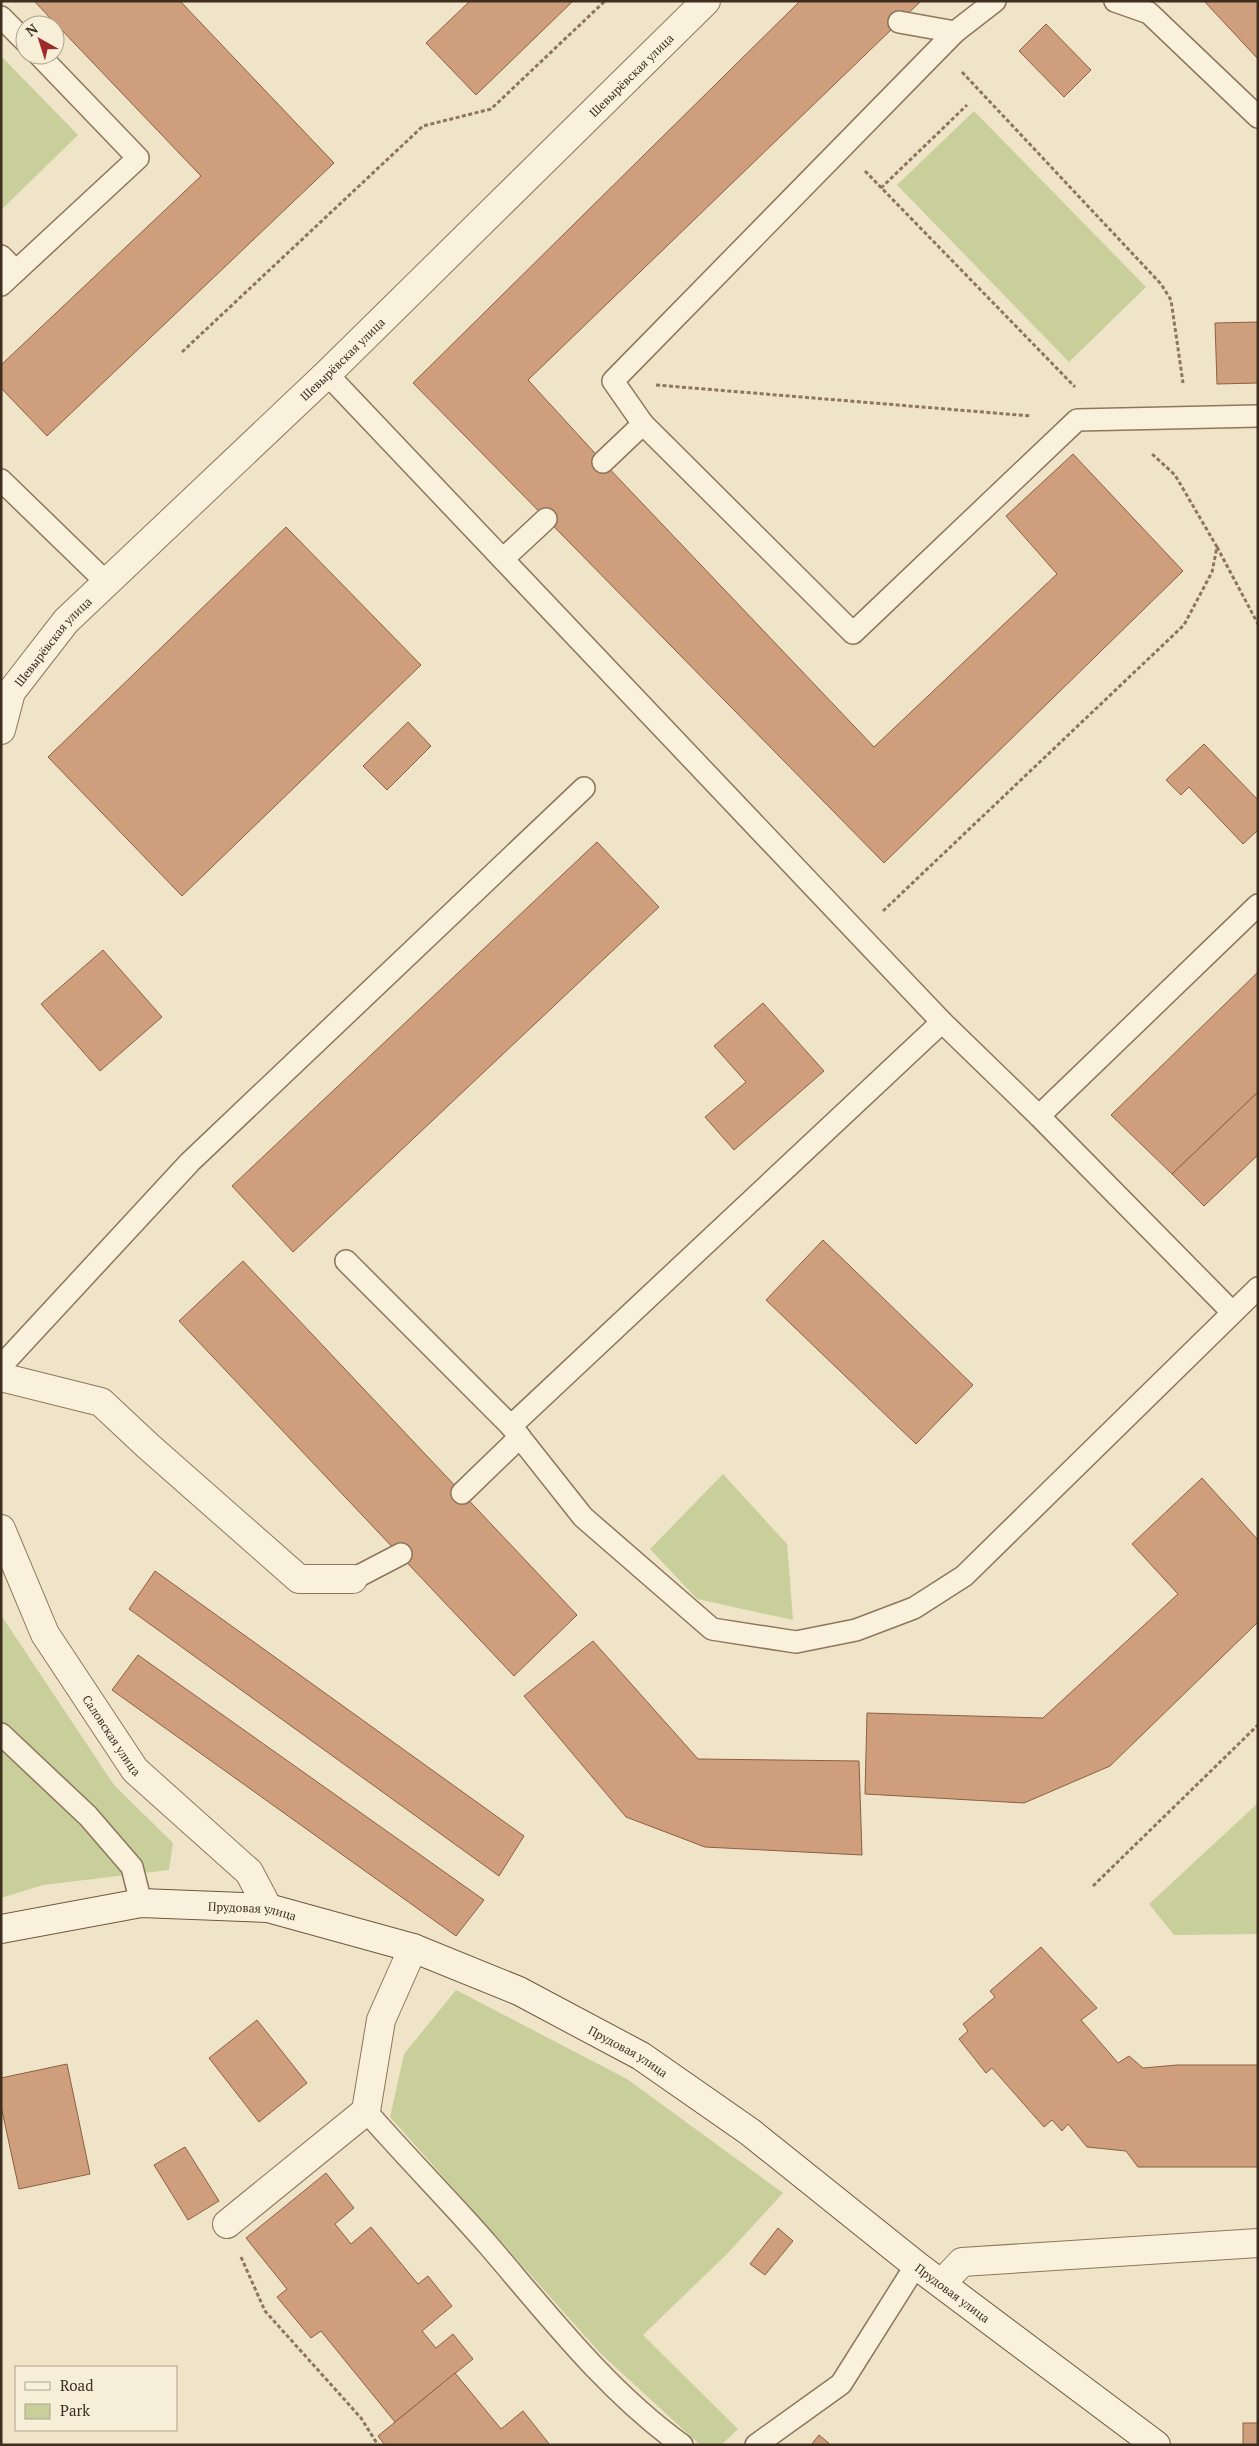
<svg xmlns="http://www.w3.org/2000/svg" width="1259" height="2446" font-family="'PT Serif',serif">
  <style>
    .green { fill: #c9cf9b }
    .building { fill: #cf9f7d; stroke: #8d5f41 }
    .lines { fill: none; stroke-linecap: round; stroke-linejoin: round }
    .service-casing { stroke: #8d765c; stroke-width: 24 }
    .minor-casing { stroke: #8d765c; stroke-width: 30 }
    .secondary-casing { stroke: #6f573f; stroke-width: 30 }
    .path { stroke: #8d765c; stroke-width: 3; stroke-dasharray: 4 2.5; stroke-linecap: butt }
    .service { stroke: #faf1dc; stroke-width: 21 }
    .minor { stroke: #faf1dc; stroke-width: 28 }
    .secondary { stroke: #faf1dc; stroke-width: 28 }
    .labels { text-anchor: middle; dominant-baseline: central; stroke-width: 5; stroke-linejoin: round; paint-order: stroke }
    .street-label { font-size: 12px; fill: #3d2e20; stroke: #f7eed8 }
  </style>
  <rect width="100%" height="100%" fill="#f0e4c8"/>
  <g class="green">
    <path d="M1 56 78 135 1 210Z"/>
    <path d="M974 111 1146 287 1069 362 897 185Z"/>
    <path d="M723 1474 787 1544 793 1620 697 1599 650 1549Z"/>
    <path d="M1 1615 114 1785 173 1843 169 1870 43 1885 1 1898Z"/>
    <path d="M1258 1803V1934L1174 1935 1149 1904Z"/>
    <path d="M456 1990 627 2079 783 2193 727 2254 643 2335 738 2429 721 2445H700L600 2353 390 2117 404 2054Z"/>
  </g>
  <g class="building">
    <path d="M34 1H180L334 163 47 436 1 388V365L201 176Z"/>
    <path d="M470 1H573L476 95 426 43Z"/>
    <path d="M800 1H921L528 380 603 462 874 747 1057 574 1006 516 1073 454 1183 571 884 863 413 383Z"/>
    <path d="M1204 1H1258V59Z"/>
    <path d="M1046 24 1091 70 1064 97 1019 51Z"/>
    <path d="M1258 322V383L1217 384 1215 323Z"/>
    <path d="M286 527 421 665 182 896 48 757Z"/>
    <path d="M408 722 431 746 387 790 363 766Z"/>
    <path d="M1204 744 1258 800V830L1243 844 1189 787 1181 795 1166 780Z"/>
    <path d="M597 842 659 907 293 1252 232 1186Z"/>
    <path d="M103 950 162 1017 100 1071 41 1004Z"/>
    <path d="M1258 972V1092L1172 1174 1111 1115Z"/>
    <path d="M763 1003 824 1071 734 1150 705 1117 746 1082 714 1046Z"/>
    <path d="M1258 1092V1155L1204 1206 1172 1174Z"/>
    <path d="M823 1240 973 1385 916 1444 766 1300Z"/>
    <path d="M243 1261 577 1615 514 1676 179 1321Z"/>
    <path d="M1202 1478 1258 1540V1622L1110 1766 1024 1803 865 1794 867 1713 1043 1718 1178 1594 1132 1544Z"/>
    <path d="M155 1571 524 1836 499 1876 129 1609Z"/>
    <path d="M593 1641 698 1759 859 1761 862 1855 705 1847 626 1817 524 1696Z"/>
    <path d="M138 1655 484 1900 456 1936 112 1690Z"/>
    <path d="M1041 1947 1097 2008 1081 2020 1118 2063 1129 2056 1143 2068 1177 2065H1258V2167H1138L1126 2151 1087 2147 1068 2124 1062 2131 1052 2120 1044 2127 992 2068 986 2073 959 2039 968 2031 963 2024 995 1997 990 1991Z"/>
    <path d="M257 2020 307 2083 259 2122 209 2058Z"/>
    <path d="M67 2064 90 2174 19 2189 1 2106V2078Z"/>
    <path d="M185 2147 219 2201 188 2220 154 2165Z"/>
    <path d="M326 2173 354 2208 335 2224 351 2244 371 2227 418 2284 428 2276 452 2306 422 2331 436 2348 453 2334 473 2359 395 2422 321 2331 311 2338 277 2297 287 2289 246 2238Z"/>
    <path d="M778 2228 793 2241 765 2275 750 2264Z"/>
    <path d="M455 2373 501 2429 523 2411 550 2445H385L378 2436Z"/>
    <rect x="1243" y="2423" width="15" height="22"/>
    <path d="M819 2435 831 2445H811Z"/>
  </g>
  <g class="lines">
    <g class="service-casing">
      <g id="service">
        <path d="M1115 1 1149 13 1258 117"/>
        <path d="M1 17 25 41"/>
        <path d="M899 22 955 32"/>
        <path d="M1 256 16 271"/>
        <path d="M1 285 138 158 39 55"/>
        <path d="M327 374 942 1022 1039 1116 1232 1312"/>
        <path d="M643 424 613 381 955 32 995 1"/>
        <path d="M603 462 643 424 853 633 1077 420 1258 416"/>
        <path d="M1 480 106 582"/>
        <path d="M503 559 546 519"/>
        <path d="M942 1022 511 1426 583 1517 712 1629 796 1642 856 1630 914 1608 964 1576 1258 1288"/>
        <path d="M1039 1116 1258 905"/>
        <path d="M346 1261 511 1426"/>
        <path d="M1 1366 190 1162 584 788"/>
        <path d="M462 1493 520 1437"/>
        <path d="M353 1579 401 1554"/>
        <path d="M1 1734 88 1816 132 1867 141 1903"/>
        <path d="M366 2111C406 2157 449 2200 489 2246 549 2316 607 2391 682 2445"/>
        <path d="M756 2445 841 2384 916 2265"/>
      </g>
    </g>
    <g class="minor-casing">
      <g id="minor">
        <path id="s1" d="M1 730 11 692 66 621 327 374 706 1"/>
        <path d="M1 1377 101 1402 148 1446 299 1579H353"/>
        <path id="s2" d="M1 1529 45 1634 135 1770 249 1872 268 1908"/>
        <path d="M227 2224 366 2111 381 2020 413 1948"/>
        <path d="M942 2283 962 2262 1258 2243"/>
      </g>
    </g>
    <g class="secondary-casing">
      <g id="secondary">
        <path id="s3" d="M1 1929 141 1903 268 1908 413 1948 519 1991 641 2056 750 2132 916 2265 1156 2445"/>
      </g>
    </g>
    <g class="path">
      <path d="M962 72 1161 284 1171 300 1183 383"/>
      <path d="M865 171 1075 387"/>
      <path d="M881 188 967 105"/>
      <path d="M182 352 423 126 491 109 605 1"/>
      <path d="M656 385 1031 416"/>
      <path d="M1217 547 1258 624"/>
      <path d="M883 911 1184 625 1212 572 1217 547 1175 475 1151 453"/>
      <path d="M1093 1886 1258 1725"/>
      <path d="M241 2257 265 2311 361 2418 378 2445"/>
    </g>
    <use href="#service" class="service"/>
    <use href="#minor" class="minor"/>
    <use href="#secondary" class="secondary"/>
  </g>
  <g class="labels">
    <g class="street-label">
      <text stroke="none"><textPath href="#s1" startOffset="915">Шевырёвская улица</textPath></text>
      <text stroke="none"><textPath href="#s1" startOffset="510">Шевырёвская улица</textPath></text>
      <text stroke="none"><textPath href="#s1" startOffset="105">Шевырёвская улица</textPath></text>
      <text stroke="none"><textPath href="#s2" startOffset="235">Саловская улица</textPath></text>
      <text stroke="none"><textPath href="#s3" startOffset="254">Прудовая улица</textPath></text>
      <text stroke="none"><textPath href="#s3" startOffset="659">Прудовая улица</textPath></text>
      <text stroke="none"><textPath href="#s3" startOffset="1064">Прудовая улица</textPath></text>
    </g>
  </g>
  <rect width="1259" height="2446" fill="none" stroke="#3d2e20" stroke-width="5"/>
  <rect x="15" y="2366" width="162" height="65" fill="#f7eed8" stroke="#ada18e"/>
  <rect x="25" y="2382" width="25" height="8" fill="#faf1dc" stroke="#ada18e"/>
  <text x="60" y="2391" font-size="15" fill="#3d2e20">Road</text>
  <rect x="25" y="2404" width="25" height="15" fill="#c9cf9b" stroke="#ada18e"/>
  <text x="60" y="2416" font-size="15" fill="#3d2e20">Park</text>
  <g transform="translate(40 40) rotate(321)"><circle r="24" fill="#f7eed8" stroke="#ada18e"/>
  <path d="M0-4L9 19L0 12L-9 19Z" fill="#9e2a2b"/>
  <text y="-8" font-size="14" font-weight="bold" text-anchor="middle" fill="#3d2e20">N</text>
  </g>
</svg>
